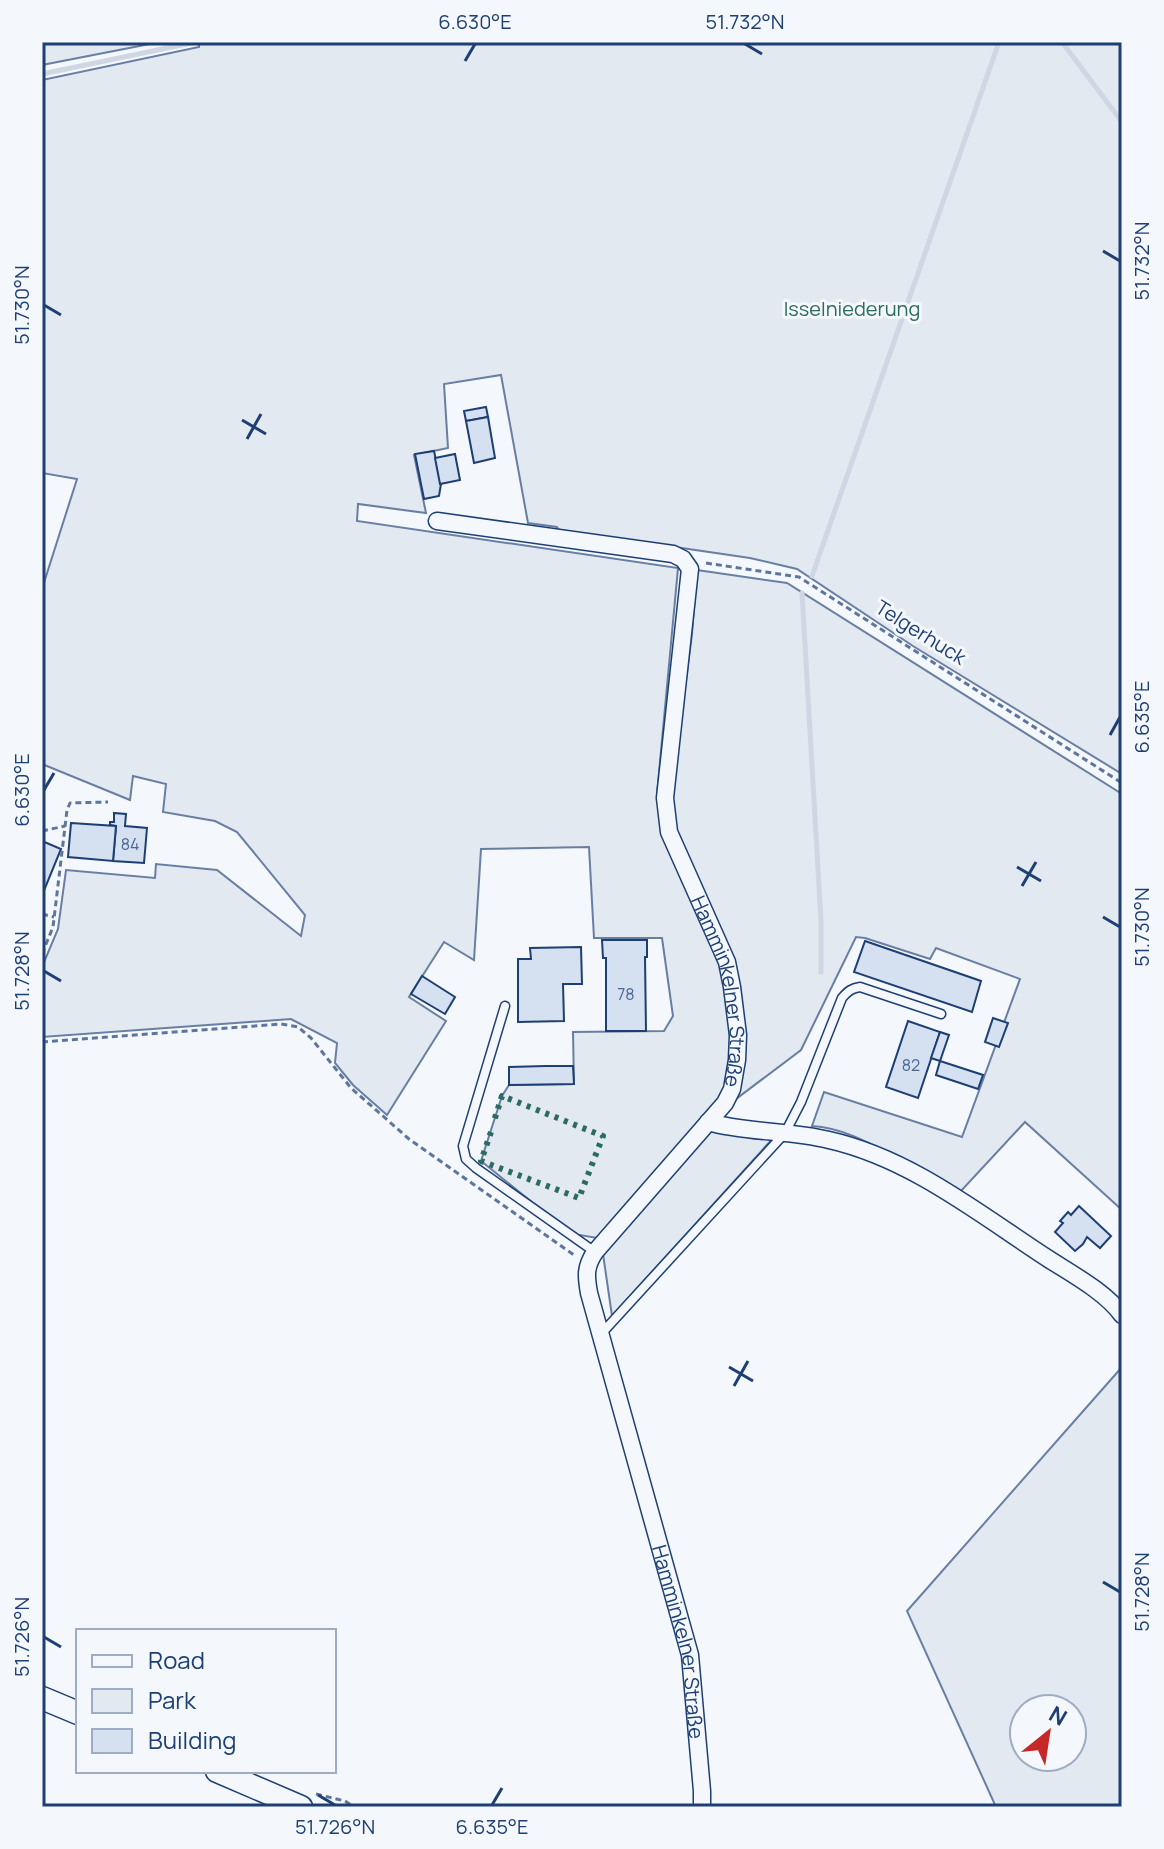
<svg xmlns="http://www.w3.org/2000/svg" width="1164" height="1849" font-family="Manrope,sans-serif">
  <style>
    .green { fill: #e3e9f0; stroke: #687fa3; stroke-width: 2; fill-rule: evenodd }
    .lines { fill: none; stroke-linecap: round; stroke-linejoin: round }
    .stream { stroke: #cfd7e4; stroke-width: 5 }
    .building { fill: #d5e0f0; stroke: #1d3f73; stroke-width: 2 }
    .service-casing { stroke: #1d3f73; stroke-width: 11 }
    .minor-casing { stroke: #1d3f73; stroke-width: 19 }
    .secondary-casing { stroke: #1d3f73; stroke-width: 25 }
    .path { stroke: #5e769c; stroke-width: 3; stroke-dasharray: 6 4; stroke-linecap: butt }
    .service { stroke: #f4f7fb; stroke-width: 8 }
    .minor { stroke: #f4f7fb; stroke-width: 16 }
    .secondary { stroke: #f4f7fb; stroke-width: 22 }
    .hedge { stroke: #2c6c60; stroke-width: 6; stroke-dasharray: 4 6; stroke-linecap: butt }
    .ticks { fill: none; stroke: #1d3f73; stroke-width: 3 }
    .labels { text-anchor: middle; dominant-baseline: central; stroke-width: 6; stroke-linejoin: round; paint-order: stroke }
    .number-label { font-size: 16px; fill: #4b6792 }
    .park-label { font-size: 20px; fill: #2c6c60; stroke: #f4f7fb }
    .street-label { font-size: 20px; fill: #1d3f73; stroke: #f4f7fb }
    .neatline { fill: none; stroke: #1d3f73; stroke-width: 3 }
    .ticks-label { font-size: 20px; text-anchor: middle; fill: #1d3f73 }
  </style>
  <rect width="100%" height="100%" fill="#f4f7fb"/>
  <g class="green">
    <path d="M42 42H160L42 65Z"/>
    <path d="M199 42H1122V774L913 646 797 569 750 558 559 530 557 527 528 523 501 375 444 384 448 448 414 455 426 513 358 504 357 521 678 568 657 794 666 832 728 986 732 1059 722 1099 597 1238 580 1235 576 1238 481 1161 502 1096 509 1085 574 1084 573 1032 664 1031 673 1016 662 938H594L589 847 481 849 474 960 444 942 409 997 446 1021 387 1115 353 1085 335 1063 337 1043 291 1019 42 1037V967L58 929 66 870 155 878 156 864 217 870 301 936 305 915 237 832 215 821 163 812 166 784 133 776 130 800 42 764V589L77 479 42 473V80L199 47Z"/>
    <path d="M697 570 787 583 1122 794V1210L1025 1122 961 1191C945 1180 928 1173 911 1165 879 1149 848 1128 812 1126L824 1092 962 1137 1020 979 936 948 930 959 865 938 856 937 801 1050 728 1105 737 988 675 833 672 788 692 634Z"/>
    <path d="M711 1126 775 1136 612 1316 603 1254Z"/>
    <path d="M1122 1367V1807H996L907 1611ZM1024 1709H1072V1757H1024Z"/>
  </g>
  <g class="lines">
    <g class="stream">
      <path d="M1062 42 1122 122"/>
      <path d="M42 74 196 42"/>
      <path d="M812 576 999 42"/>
      <path d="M802 593 821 921V972"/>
    </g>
  </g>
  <g class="building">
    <path d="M486 407 488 417 466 421 464 411Z"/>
    <path d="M488 417 495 458 474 463 466 421Z"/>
    <path d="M434 451 441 484 439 496 424 499 415 454Z"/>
    <path d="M455 454 460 480 440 484 435 458Z"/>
    <path d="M114 813 126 814 125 826 147 828 144 863 113 861 116 826 110 825V822H114Z"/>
    <path d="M71 823 116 826 113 861 68 857Z"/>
    <path d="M42 841 61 849 43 893 42 892Z"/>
    <path d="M602 940H647V957H645L646 1031H606V958H603Z"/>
    <path d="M865 941 981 981 972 1012 854 972Z"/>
    <path d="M581 947 582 984H563L564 1021 518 1022V959H531L530 948Z"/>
    <path d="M422 976 455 997 445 1014 411 994Z"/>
    <path d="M993 1018 1008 1023 999 1047 985 1042Z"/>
    <path d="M908 1021 940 1032 918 1098 886 1087Z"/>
    <path d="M940 1032 949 1035 940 1061 931 1058Z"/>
    <path d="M940 1061 983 1075 978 1089 936 1075Z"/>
    <path d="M546 1066H573L574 1084 509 1085V1067Z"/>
    <path d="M1079 1206 1111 1236 1100 1248 1087 1237 1083 1244 1075 1251 1055 1232 1063 1223 1060 1221 1068 1212 1071 1215Z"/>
  </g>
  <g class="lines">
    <g class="service-casing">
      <g id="service">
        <path d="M505 1006 463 1146 466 1159 476 1168 595 1252"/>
        <path d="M602 1333 785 1133 801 1102 842 998C848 991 852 988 860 987L941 1014"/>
      </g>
    </g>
    <g class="minor-casing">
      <g id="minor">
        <path id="s1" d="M437 521 673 554 683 559 690 569 665 798 669 832 727 962 732 987 738 1035 737 1060 732 1089 725 1103 595 1252C585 1267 586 1276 589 1293L690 1655 702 1791V1807"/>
        <path d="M708 1122C747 1133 789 1130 829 1140 909 1158 977 1212 1044 1256 1068 1272 1105 1291 1122 1315"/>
      </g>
    </g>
    <g class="secondary-casing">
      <g id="secondary">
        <path d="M42 1698 78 1713"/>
        <path d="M217 1771 301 1807"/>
      </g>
    </g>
    <g class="path">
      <path d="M706 563 799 577 1122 783"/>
      <path d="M42 831 65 826"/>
      <path d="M42 914 54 917"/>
      <path d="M42 954 53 927 67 810 70 803 108 802"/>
      <path d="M42 1042 281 1024 298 1027 311 1038 351 1088 409 1139 574 1255"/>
      <path d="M316 1794 345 1801 354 1807"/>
    </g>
    <use href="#service" class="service"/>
    <use href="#minor" class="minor"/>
    <use href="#secondary" class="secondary"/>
    <path class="hedge" d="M491 1132 481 1161 579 1198 603 1136 502 1096 494 1121"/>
  </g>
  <path class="ticks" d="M745 44 762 54M465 61 475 44M1103 251 1120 261M44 305 61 315M242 420 266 434M247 439 261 414M1110 735 1120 717M44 790 54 773M1017 867 1041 881M1022 886 1036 862M1103 917 1120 927M44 971 61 981M729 1367 753 1381M734 1386 748 1361M1103 1582 1120 1592M44 1637 61 1647M318 1795 335 1805M492 1805 502 1788"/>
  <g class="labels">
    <g class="number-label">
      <text x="130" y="844">84</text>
      <text x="626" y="994">78</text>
      <text x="911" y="1065">82</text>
    </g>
    <g class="park-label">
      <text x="852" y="308">Isselniederung</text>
    </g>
    <g class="street-label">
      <text transform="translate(921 632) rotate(32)">Telgerhuck</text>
      <text stroke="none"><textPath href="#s1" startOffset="696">Hamminkelner Straße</textPath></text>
      <text stroke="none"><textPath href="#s1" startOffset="1414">Hamminkelner Straße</textPath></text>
    </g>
  </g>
  <rect width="1164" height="1849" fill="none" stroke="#f4f7fb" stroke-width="88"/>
  <rect x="76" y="1629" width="260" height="144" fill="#f4f7fb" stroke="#9eadc5" stroke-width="2"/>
  <rect x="92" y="1655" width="40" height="12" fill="#f4f7fb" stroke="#9eadc5" stroke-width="2"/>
  <text x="148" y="1669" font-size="24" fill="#1d3f73">Road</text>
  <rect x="92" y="1689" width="40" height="24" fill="#e3e9f0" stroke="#9eadc5" stroke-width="2"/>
  <text x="148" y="1709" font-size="24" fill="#1d3f73">Park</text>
  <rect x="92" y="1729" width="40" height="24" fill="#d5e0f0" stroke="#9eadc5" stroke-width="2"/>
  <text x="148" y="1749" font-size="24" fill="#1d3f73">Building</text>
  <g transform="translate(1048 1733) rotate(30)"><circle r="38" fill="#f4f7fb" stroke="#9eadc5" stroke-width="2"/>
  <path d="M0-6L14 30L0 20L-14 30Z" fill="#c62828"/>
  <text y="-12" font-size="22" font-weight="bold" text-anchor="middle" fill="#1d3f73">N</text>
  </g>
  <rect x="44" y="44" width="1076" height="1761" class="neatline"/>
  <g class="ticks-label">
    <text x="475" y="29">6.630°E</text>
    <text x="745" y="29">51.732°N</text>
    <text transform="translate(1142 261) rotate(-90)" y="7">51.732°N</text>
    <text transform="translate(22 305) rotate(-90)" y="7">51.730°N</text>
    <text transform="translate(1142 717) rotate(-90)" y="7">6.635°E</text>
    <text transform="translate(22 790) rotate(-90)" y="7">6.630°E</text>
    <text transform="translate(1142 927) rotate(-90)" y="7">51.730°N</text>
    <text transform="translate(22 971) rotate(-90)" y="7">51.728°N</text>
    <text transform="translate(1142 1592) rotate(-90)" y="7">51.728°N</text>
    <text transform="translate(22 1637) rotate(-90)" y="7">51.726°N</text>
    <text x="335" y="1834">51.726°N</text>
    <text x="492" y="1834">6.635°E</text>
  </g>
</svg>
